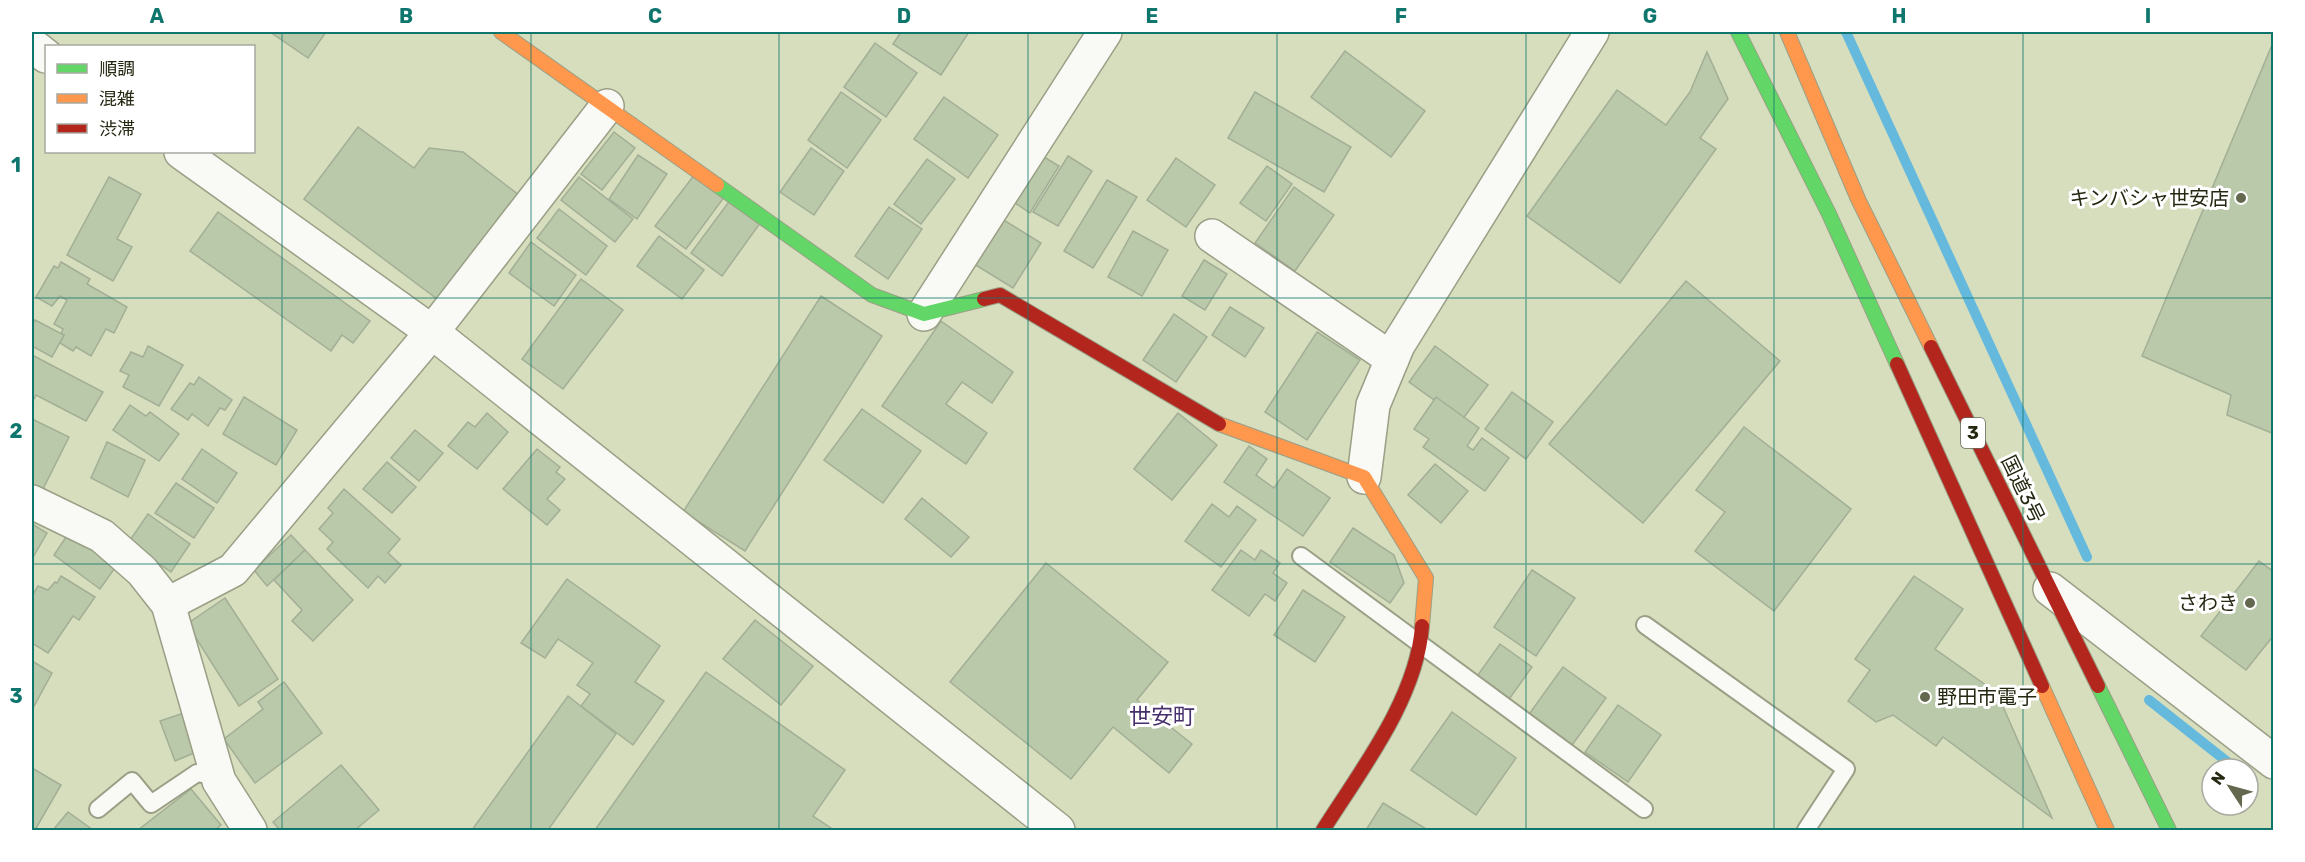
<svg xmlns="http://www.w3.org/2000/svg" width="2305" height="862" font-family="Rubik,'Noto Sans JP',sans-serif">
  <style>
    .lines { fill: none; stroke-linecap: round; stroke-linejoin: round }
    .stream { stroke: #65b9dd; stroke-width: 10 }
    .building { fill: #b9c9a9; stroke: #a3ae96; stroke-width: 1.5 }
    .lane-casing { stroke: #9a9f86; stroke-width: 20 }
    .street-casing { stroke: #9a9f86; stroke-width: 36 }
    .fast-casing { stroke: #9a9f86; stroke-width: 16 }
    .slow-casing { stroke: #9a9f86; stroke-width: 16 }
    .jam-casing { stroke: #9a9f86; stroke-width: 16 }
    .lane { stroke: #f9faf5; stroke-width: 16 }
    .street { stroke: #f9faf5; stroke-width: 33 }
    .fast { stroke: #63d668; stroke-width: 14 }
    .slow { stroke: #ff974d; stroke-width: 14 }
    .jam { stroke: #b3261e; stroke-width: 14 }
    .grid { fill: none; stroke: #0f766e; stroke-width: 1.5; stroke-opacity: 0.55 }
    .poi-dot { fill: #63684e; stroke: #fff; stroke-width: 2 }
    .labels { text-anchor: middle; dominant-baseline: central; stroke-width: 6; stroke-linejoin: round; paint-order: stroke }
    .shield { fill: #fff; stroke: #666959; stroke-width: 1.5 }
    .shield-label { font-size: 18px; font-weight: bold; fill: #252912 }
    .poi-label { font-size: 20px; fill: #252912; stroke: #fff; text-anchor: end }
    .street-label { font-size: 20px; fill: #252912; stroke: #fff }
    .quarter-label { font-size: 22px; fill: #462f6a; stroke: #fff }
    .neatline { fill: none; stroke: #0f766e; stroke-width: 2 }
    .grid-label { font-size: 20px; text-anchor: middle; font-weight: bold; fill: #0f766e }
  </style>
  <rect width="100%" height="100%" fill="#d6debd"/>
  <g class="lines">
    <g class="stream">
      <path d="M1846 32 2087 557"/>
      <path d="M2149 700 2230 764"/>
    </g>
  </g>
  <g class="building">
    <path d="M274 32H326L308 58 273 34Z"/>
    <path d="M901 32H969L941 75 893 44Z"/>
    <path d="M2274 40V434L2227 415 2231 395 2142 356Z"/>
    <path d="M875 43 917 73 886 117 844 87Z"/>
    <path d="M1345 51 1425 111 1391 157 1311 97Z"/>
    <path d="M1707 52 1728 99 1700 138 1716 149 1620 283 1527 216 1617 90 1666 125 1690 92Z"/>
    <path d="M841 92 881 120 847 168 808 140Z"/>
    <path d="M1255 92 1351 147 1324 192 1228 138Z"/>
    <path d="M944 97 998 135 968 178 914 139Z"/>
    <path d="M358 127 414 168 429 148 463 152 528 202 449 308 304 199Z"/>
    <path d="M614 132 635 148 602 190 581 174Z"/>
    <path d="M811 148 844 171 814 215 780 192Z"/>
    <path d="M638 155 667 174 637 219 609 199Z"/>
    <path d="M1068 156 1092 171 1058 226 1033 212Z"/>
    <path d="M1044 157 1059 166 1030 213 1015 203Z"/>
    <path d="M1176 158 1215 185 1186 227 1147 200Z"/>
    <path d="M927 159 955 179 921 224 894 204Z"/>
    <path d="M1267 166 1292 184 1266 221 1240 203Z"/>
    <path d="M695 174 725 196 686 249 655 226Z"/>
    <path d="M109 177 141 194 117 239 132 247 113 281 67 255Z"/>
    <path d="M579 177 633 219 615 242 561 200Z"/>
    <path d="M1107 180 1137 197 1093 268 1064 251Z"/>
    <path d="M1294 187 1334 215 1295 271 1255 243Z"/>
    <path d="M731 199 761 222 722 276 691 253Z"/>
    <path d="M889 207 922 229 888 279 855 256Z"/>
    <path d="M559 209 607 246 586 275 537 238Z"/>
    <path d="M218 212 370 321 353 343 342 335 331 351 190 251Z"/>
    <path d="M1002 219 1041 243 1013 288 974 264Z"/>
    <path d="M1133 231 1168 250 1142 296 1108 277Z"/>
    <path d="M659 236 704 270 682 299 637 266Z"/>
    <path d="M531 242 576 275 554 306 509 273Z"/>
    <path d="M1204 260 1227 274 1205 310 1182 296Z"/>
    <path d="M61 262 90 279 87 284 127 307 114 333 106 329 91 356 76 347 73 351 60 343 64 335 61 334 63 329 54 324 67 300 60 296 52 306 36 297 54 266 58 268Z"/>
    <path d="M581 279 623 310 563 389 522 359Z"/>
    <path d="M1686 281 1780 361 1643 523 1549 444Z"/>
    <path d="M821 296 882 336 745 551 683 512Z"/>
    <path d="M1230 307 1264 328 1245 357 1212 335Z"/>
    <path d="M1174 314 1207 337 1176 382 1143 360Z"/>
    <path d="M35 320 64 335 52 357 32 346V326Z"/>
    <path d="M941 321 1013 372 992 403 962 382 946 404 987 433 966 464 882 406Z"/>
    <path d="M1317 332 1360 360 1307 440 1265 412Z"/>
    <path d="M148 346 183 365 159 406 123 387 129 375 120 371 131 352 143 357Z"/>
    <path d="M1435 346 1488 385 1462 420 1409 382Z"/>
    <path d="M32 355 103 392 86 421 36 395 32 403Z"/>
    <path d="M199 377 232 400 225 410 220 408 208 426 192 414 188 420 171 409 190 383 194 385Z"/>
    <path d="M1512 392 1553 422 1526 459 1485 429Z"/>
    <path d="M244 397 297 430 276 465 223 434Z"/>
    <path d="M1436 397 1479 428 1467 446 1473 450 1482 438 1509 458 1485 491 1423 447 1429 439 1414 429Z"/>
    <path d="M130 405 146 416 150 412 179 434 159 461 113 430Z"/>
    <path d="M862 409 921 451 883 503 824 460Z"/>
    <path d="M487 413 508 432 477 469 448 446 468 422 475 427Z"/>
    <path d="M1178 413 1217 445 1172 500 1134 469Z"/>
    <path d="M32 419 69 437 41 493 32 488Z"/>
    <path d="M1744 427 1851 509 1774 611 1695 551 1725 512 1696 490Z"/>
    <path d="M415 430 443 453 419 481 391 458Z"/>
    <path d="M107 442 145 460 128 497 91 478Z"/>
    <path d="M1249 446 1267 459 1256 475 1274 488 1287 469 1330 498 1303 536 1224 482Z"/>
    <path d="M202 449 237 473 217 503 182 479Z"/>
    <path d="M537 449 560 467 556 472 565 479 547 499 560 510 547 525 503 489Z"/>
    <path d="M387 462 416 487 392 513 363 489Z"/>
    <path d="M1435 464 1468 491 1441 523 1408 495Z"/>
    <path d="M176 483 214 508 194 538 155 513Z"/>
    <path d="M344 489 400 539 388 553 401 565 385 583 378 576 368 588 327 549 333 542 319 529 333 513 328 508Z"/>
    <path d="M922 498 969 537 951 557 905 519Z"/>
    <path d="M1212 504 1229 517 1237 506 1256 520 1221 567 1185 541Z"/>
    <path d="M148 514 190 544 171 572 128 543Z"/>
    <path d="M32 524 47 533 32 559Z"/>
    <path d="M72 528 119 562 100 589 54 555Z"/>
    <path d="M1353 528 1394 555 1404 583 1390 603 1330 562Z"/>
    <path d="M291 535 305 550 267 586 254 570Z"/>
    <path d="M305 550 353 600 313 641 292 621 302 610 274 580Z"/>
    <path d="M1241 550 1255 560 1261 550 1280 563 1273 573 1287 583 1275 601 1265 594 1249 616 1212 590Z"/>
    <path d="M2259 561 2274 572V635L2246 670 2201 636Z"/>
    <path d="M1046 563 1168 662 1137 700 1192 744 1169 773 1113 727 1071 779 950 682Z"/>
    <path d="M1532 570 1575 598 1536 656 1494 627Z"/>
    <path d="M61 576 95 597 79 620 73 616 48 653 32 643V596L38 586 48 590 55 582 57 583Z"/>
    <path d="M1914 576 1963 609 1935 649 1997 693 2052 818 1943 737 1936 746 1893 715 1876 722 1848 701 1870 670 1855 659Z"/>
    <path d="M567 579 660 646 635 682 664 701 633 745 581 706 590 694 577 685 593 663 558 639 545 658 521 643Z"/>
    <path d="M1303 590 1345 617 1315 662 1274 635Z"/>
    <path d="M225 598 278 679 239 706 187 624Z"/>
    <path d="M755 620 813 666 781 705 723 659Z"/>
    <path d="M1500 644 1532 667 1507 702 1475 679Z"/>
    <path d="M32 661 52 673 32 710Z"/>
    <path d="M1563 667 1606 698 1570 748 1527 717Z"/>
    <path d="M706 672 845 770 813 816 834 830H595Z"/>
    <path d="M284 682 322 733 255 783 224 739 263 709 258 702Z"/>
    <path d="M568 696 616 734 548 830H472Z"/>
    <path d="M1618 705 1661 735 1628 782 1585 752Z"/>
    <path d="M187 712 199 751 175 761 160 721Z"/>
    <path d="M1452 712 1516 758 1476 815 1411 770Z"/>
    <path d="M341 765 379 810 355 830H280L273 822Z"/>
    <path d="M32 768 61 785 35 830 32 827Z"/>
    <path d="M191 789 221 825 215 830H138Z"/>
    <path d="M1383 803 1428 830H1366Z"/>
    <path d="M68 812 93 830H53Z"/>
  </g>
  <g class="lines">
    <g class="lane-casing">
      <g id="lane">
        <path d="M1301 556 1644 809"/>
        <path d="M1645 625 1846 769 1806 830"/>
        <path d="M98 809 132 781 151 804 197 773 217 776"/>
      </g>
    </g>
    <g class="street-casing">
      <g id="street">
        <path d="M32 45 46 56"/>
        <path d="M181 152 432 332 1058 830"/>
        <path d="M1212 236 1392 359"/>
        <path d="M924 314 1105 32"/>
        <path d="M1364 477 1373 405 1398 345 1592 32"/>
        <path d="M32 502 102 536 142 571 168 604 219 781 250 830"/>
        <path d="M2050 589 2274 762"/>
        <path d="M168 604 233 570 432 332 607 106"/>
      </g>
    </g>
    <g class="fast-casing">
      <g id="fast">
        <path d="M1738 32 1829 214 1897 364"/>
        <path d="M717 185 872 295 924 314 984 299"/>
        <path d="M2098 686 2169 830"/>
      </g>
    </g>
    <g class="slow-casing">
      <g id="slow">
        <path d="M501 32 717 185"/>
        <path d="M1787 32 1858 199 1931 347"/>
        <path d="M1219 424 1364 477 1426 578 1422 626"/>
        <path d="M2042 686 2107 830"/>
      </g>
    </g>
    <g class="jam-casing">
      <g id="jam">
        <path d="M984 299 1000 295 1219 424"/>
        <path d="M1931 347 2098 686"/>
        <path d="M1897 364 2042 686"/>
        <path d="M1323 830C1361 770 1417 698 1422 626"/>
      </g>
    </g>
    <use href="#lane" class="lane"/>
    <use href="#street" class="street"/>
    <use href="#fast" class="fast"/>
    <use href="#slow" class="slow"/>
    <use href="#jam" class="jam"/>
  </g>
  <path class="grid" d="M282 32V830M531 32V830M779 32V830M1028 32V830M1277 32V830M1526 32V830M1774 32V830M2023 32V830M32 298H2274M32 564H2274"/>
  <g class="poi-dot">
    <circle cx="2241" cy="198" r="6"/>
    <circle cx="2250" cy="603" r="6"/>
    <circle cx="1925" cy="697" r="6"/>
  </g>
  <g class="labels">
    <rect class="shield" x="1961" y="418" width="24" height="30" rx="4.5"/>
    <g class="shield-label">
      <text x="1973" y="433">3</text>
    </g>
    <g class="poi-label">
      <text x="2229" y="198">キンバシャ世安店</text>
      <text x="2238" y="603">さわき</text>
      <text x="1937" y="697" text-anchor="start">野田市電子</text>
    </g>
    <g class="street-label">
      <text transform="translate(2023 489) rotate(64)">国道3号</text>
    </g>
    <g class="quarter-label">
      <text x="1162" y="716">世安町</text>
    </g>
  </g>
  <rect width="2305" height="862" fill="none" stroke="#ffffff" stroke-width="66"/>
  <rect x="45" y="45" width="210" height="108" fill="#ffffff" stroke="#a8a9a0" stroke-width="1.5"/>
  <rect x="57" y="64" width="30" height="9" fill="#63d668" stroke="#a8a9a0" stroke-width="1.5"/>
  <text x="99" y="75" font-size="18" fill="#252912">順調</text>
  <rect x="57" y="94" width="30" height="9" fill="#ff974d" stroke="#a8a9a0" stroke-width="1.5"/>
  <text x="99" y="105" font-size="18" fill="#252912">混雑</text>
  <rect x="57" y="124" width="30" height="9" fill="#b3261e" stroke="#a8a9a0" stroke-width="1.5"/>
  <text x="99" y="135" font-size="18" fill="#252912">渋滞</text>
  <g transform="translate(2230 787) rotate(306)"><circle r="28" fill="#ffffff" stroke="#a8a9a0" stroke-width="1.5"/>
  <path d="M0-4.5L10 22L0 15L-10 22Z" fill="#63684e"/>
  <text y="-9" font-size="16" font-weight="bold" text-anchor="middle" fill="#252912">N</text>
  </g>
  <rect x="33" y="33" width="2239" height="796" class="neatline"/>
  <g class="grid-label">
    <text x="157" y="23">A</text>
    <text x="406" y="23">B</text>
    <text x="655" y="23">C</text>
    <text x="904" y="23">D</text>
    <text x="1152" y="23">E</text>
    <text x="1401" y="23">F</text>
    <text x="1650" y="23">G</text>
    <text x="1899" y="23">H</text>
    <text x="2148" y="23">I</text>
    <text x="16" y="172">1</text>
    <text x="16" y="438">2</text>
    <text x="16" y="703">3</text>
  </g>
</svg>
